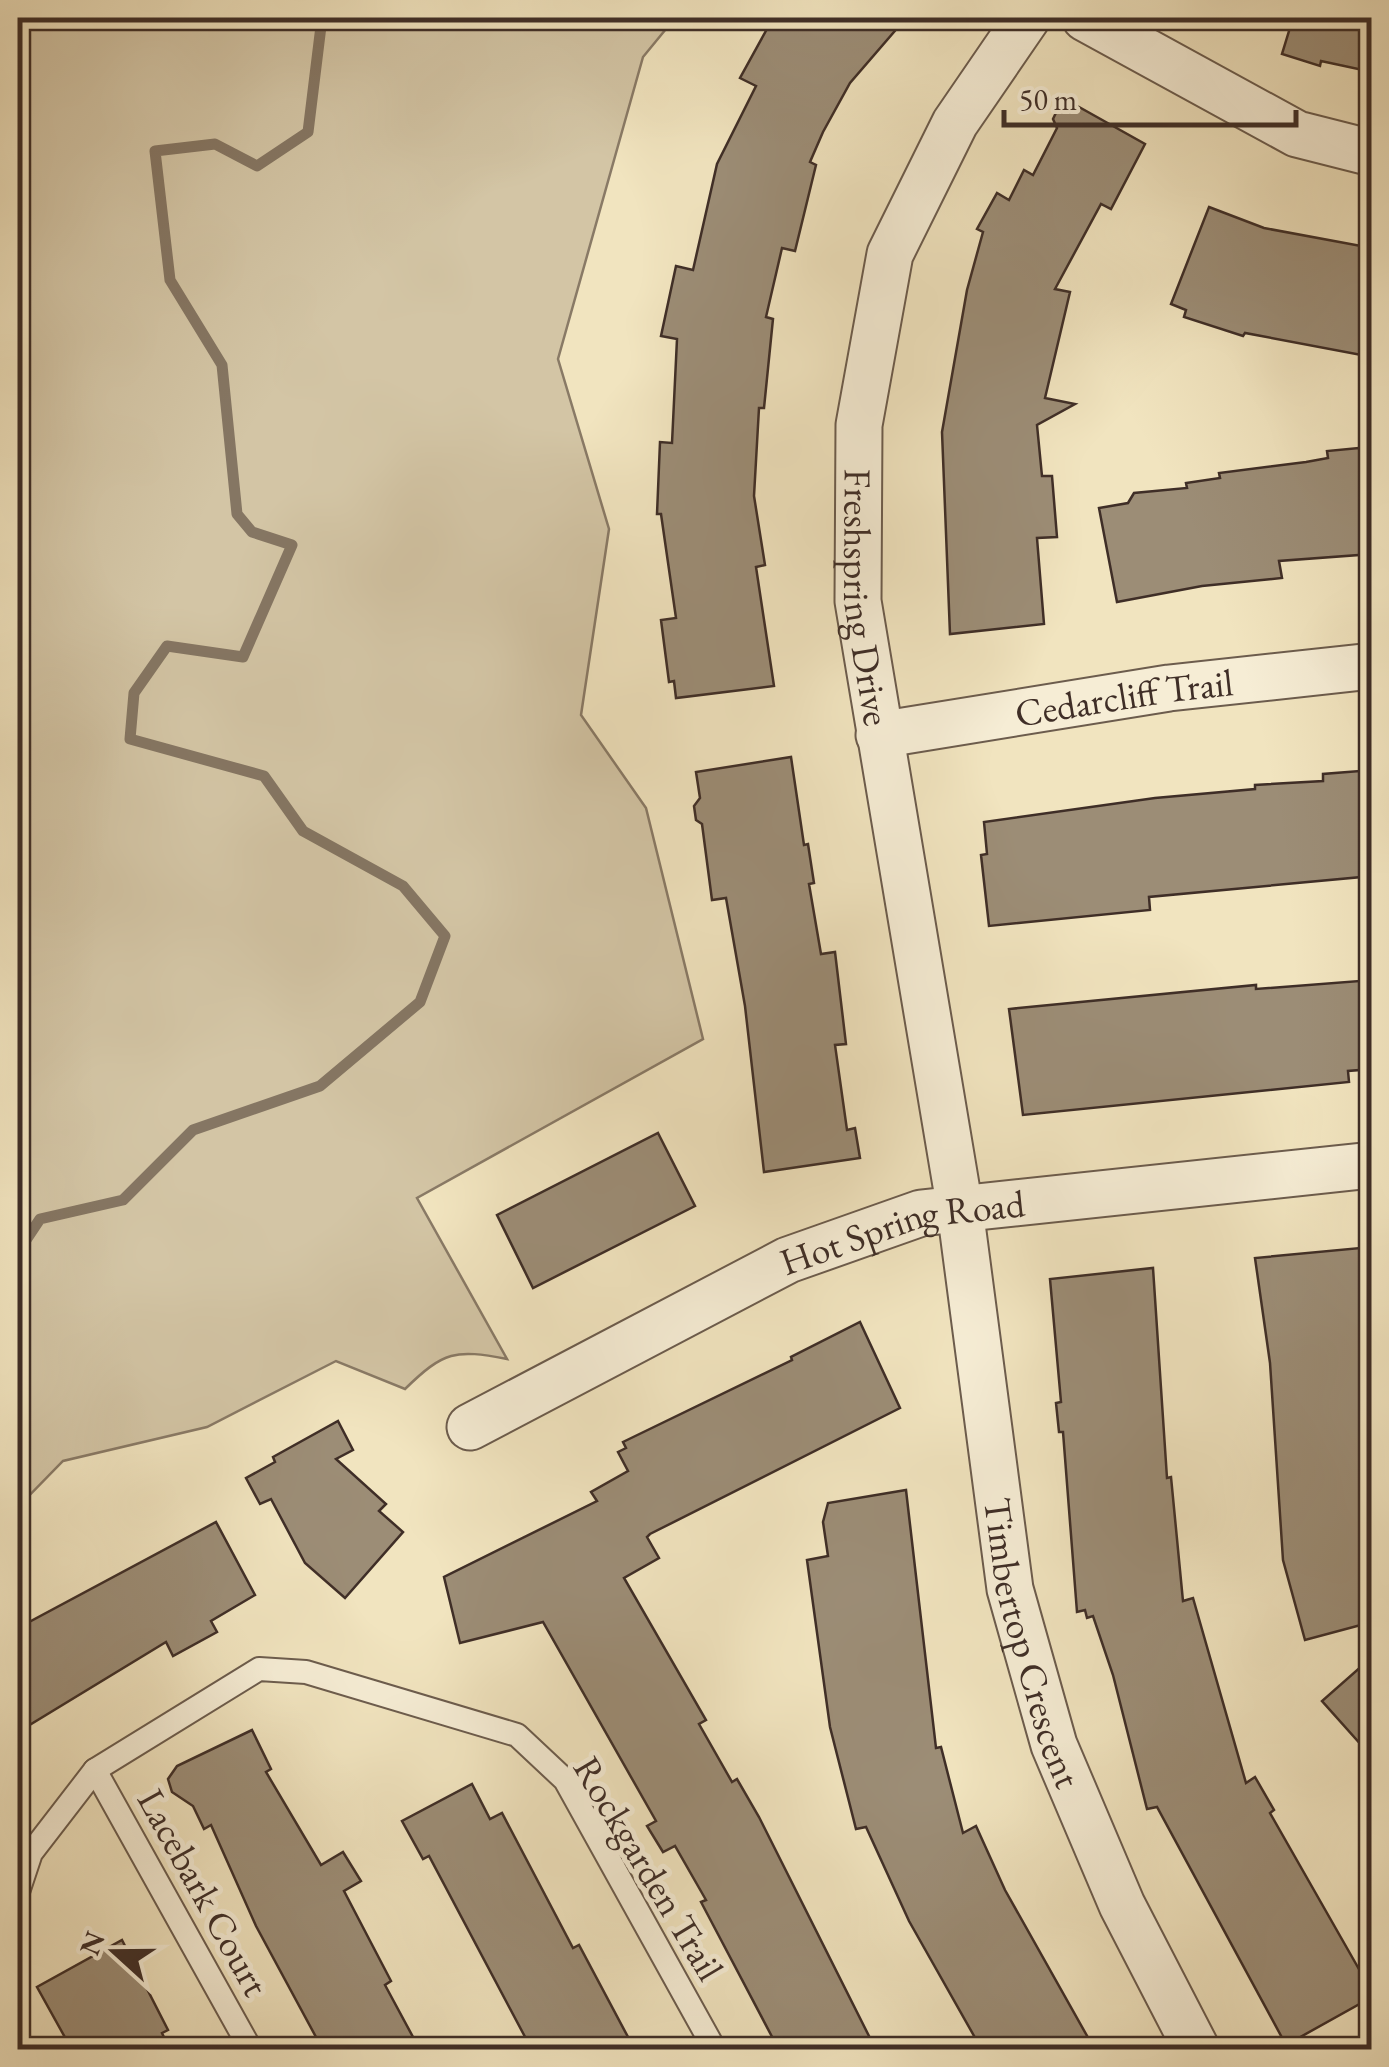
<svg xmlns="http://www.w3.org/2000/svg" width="1389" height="2067" font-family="'EB Garamond',serif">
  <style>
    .green { fill: #d3c5a5; stroke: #897a66; stroke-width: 2.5 }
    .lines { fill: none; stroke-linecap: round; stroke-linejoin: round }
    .stream { stroke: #857663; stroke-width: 11 }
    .building { fill: #9c8d76; stroke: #3f2e27; stroke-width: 2.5 }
    .lane-casing { stroke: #6c5c4d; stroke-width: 26 }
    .street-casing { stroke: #6c5c4d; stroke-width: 49 }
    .lane { stroke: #f6edd5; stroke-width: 22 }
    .street { stroke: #f6edd5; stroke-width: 45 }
    .labels { text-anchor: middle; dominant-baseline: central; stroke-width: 10; stroke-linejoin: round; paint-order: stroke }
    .street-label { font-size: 38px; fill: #3f2e27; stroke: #f6edd5 }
  </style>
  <rect width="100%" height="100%" fill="#f1e4bf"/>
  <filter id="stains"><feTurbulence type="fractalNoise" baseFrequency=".002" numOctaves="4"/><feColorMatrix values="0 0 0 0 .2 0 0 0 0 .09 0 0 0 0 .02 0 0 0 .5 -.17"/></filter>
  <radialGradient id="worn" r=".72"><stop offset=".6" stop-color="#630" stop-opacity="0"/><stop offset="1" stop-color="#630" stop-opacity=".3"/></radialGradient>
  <path class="green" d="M25 18H675L643 57 558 359 609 529 581 715 646 808 703 1039 417 1198 507 1359C455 1349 444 1351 405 1389L336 1361 207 1427 63 1461 18 1507V80Z"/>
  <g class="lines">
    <path class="stream" d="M18 1252 40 1219 123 1200 193 1130 320 1086 420 1002 445 936 403 886 303 831 264 776 130 739 134 693 167 646 243 657 292 545 252 532 237 514 222 365 170 280 155 151 215 144 257 166 308 132 322 18"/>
  </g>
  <g class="building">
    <path d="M773 18H906L850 83 823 132 810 162 816 165 795 251 782 248 766 317 773 319 764 408H759L754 496 765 565 756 567 774 686 676 698 674 681 669 682 661 620 676 618 661 514H657L660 442 672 443 677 339 661 336 676 266 693 270 717 164 756 86 740 78Z"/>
    <path d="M1293 18H1372V72L1321 61 1320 66 1282 54Z"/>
    <path d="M1063 98 1145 144 1111 209 1101 204 1055 289 1070 292 1045 398 1075 404 1037 425 1042 476H1052L1057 537 1037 538 1044 624 950 634 942 432 967 290 983 232 977 229 997 193 1009 200 1024 170 1033 175 1057 128 1053 119Z"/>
    <path d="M1209 207 1264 228 1372 248V357L1245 333 1243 336 1184 317 1186 310 1171 304Z"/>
    <path d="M1359 448 1372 450V554L1279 561 1282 578 1202 586 1117 602 1099 508 1128 503 1134 493 1187 488 1186 483 1220 478 1219 473 1306 462 1328 458 1327 451Z"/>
    <path d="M791 757 804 845 808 844 814 883 809 884 821 954 835 952 846 1044 835 1045 847 1130 855 1128 860 1158 764 1172 745 1006 726 898 712 900 702 824 696 820 694 806 700 798 696 772Z"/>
    <path d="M1372 770V876L1149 897 1150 910 989 926 981 855 987 854 984 822 1155 798 1255 789V785L1323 781V774Z"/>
    <path d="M1372 980V1069L1348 1071 1349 1082 1023 1115 1009 1009 1256 985V989Z"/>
    <path d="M658 1133 695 1206 533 1288 497 1215Z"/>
    <path d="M1360 1248 1372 1371V1622L1305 1640 1283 1560 1270 1363 1255 1258Z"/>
    <path d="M1153 1268 1167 1478 1171 1477 1183 1601 1193 1598 1246 1783 1255 1777 1274 1810 1270 1813 1372 1992V1997L1286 2045 1157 1807 1147 1809 1113 1675 1093 1616 1087 1618 1085 1610 1077 1612 1063 1432H1059L1056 1403 1061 1402 1050 1279Z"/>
    <path d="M860 1322 900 1408 650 1534 647 1537 659 1558 624 1578 706 1720 699 1724 732 1782 737 1779 759 1817 876 2050H779L701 1902 706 1900 675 1846 663 1852 647 1826 656 1821 543 1622 460 1643 444 1577 597 1501 591 1492 628 1471 618 1452 626 1448 623 1442 792 1360 791 1357Z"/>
    <path d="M338 1421 353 1450 336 1459 386 1504 379 1511 403 1532 345 1598 305 1563 271 1499 260 1504 246 1478 275 1462 273 1457Z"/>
    <path d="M906 1490 936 1748 941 1747 963 1833 976 1826 1005 1890 1095 2050H982L909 1921 866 1827 856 1829 830 1727 807 1560 828 1556 823 1522 828 1503Z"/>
    <path d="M216 1522 255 1595 211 1621 217 1632 173 1656 166 1642 18 1732V1628Z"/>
    <path d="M1372 1657V1757L1322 1701Z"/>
    <path d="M252 1730 271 1769 266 1772 321 1865 343 1852 361 1881 344 1891 391 1981 385 1985 420 2050H323L256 1926 211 1825 204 1829 193 1806 172 1792 168 1779 177 1766Z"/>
    <path d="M472 1784 490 1819 502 1813 573 1948 579 1945 628 2037 622 2040 628 2050H532L429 1856 423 1859 402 1821Z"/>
    <path d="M122 1940 168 2030 162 2033 170 2050H72L37 1987Z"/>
  </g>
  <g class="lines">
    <g class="lane-casing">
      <g id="lane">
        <path d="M95 1770 251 2050"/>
        <path d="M18 1892 31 1853 95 1770 259 1669 306 1672 517 1735 565 1780 715 2050"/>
      </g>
    </g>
    <g class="street-casing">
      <g id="street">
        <path id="s1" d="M1027 18 955 123 890 254 859 425 858 601 960 1209 1010 1589 1054 1745 1122 1905 1197 2050"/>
        <path d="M1085 18 1297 134 1372 153"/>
        <path id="s2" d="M879 735 1169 688 1372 666"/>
        <path id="s3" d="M470 1427 788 1260 921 1213 1372 1165"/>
      </g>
    </g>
    <use href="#lane" class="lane"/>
    <use href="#street" class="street"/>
  </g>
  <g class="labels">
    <g class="street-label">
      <text stroke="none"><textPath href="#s1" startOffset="620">Freshspring Drive</textPath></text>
      <text stroke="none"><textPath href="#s2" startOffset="248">Cedarcliff Trail</textPath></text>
      <text stroke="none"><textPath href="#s3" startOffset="478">Hot Spring Road</textPath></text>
      <text stroke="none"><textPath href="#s1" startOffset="1680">Timbertop Crescent</textPath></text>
      <text transform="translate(649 1868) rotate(59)">Rockgarden Trail</text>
      <text transform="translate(204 1892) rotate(61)">Lacebark Court</text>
    </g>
  </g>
  <rect width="1389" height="2067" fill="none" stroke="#f1e4bf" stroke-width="60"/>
  <rect x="20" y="20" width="1349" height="2027" fill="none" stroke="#3f2e27" stroke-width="5"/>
  <rect x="30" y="30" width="1329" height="2007" fill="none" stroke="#3f2e27" stroke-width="2.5"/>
  <g transform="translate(115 1952) rotate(291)" stroke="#f6edd5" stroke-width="8" paint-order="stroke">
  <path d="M0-8L18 38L0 25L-18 38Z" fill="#3f2e27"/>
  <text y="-15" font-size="28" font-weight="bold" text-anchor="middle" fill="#3f2e27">N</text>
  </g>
  <path d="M1004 110v15h292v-15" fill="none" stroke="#3f2e27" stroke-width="5"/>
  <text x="1019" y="110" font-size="30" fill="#3f2e27" stroke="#f6edd5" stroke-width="8" paint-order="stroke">50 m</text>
  <rect width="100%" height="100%" filter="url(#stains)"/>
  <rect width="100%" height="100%" fill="url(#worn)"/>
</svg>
